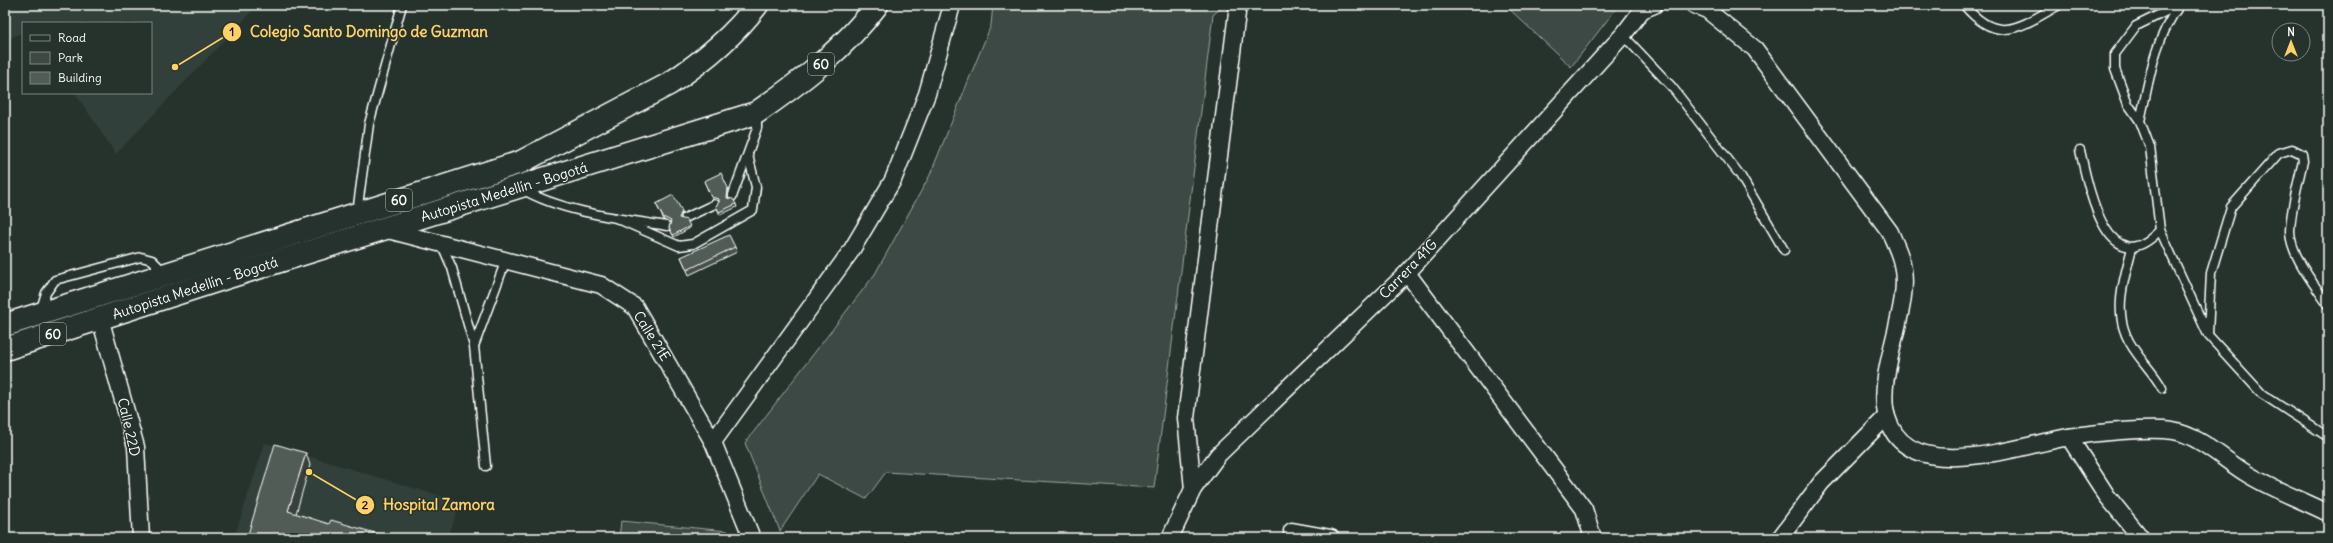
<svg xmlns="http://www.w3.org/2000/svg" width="2333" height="543" font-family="Delius,sans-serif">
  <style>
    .built { fill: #333f3a }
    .green { fill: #3e4944; stroke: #9ea4a2 }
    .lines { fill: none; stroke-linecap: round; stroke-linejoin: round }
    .lane-casing { stroke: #fff; stroke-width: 11 }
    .street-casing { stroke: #fff; stroke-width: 19 }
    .highway-casing { stroke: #fff; stroke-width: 25 }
    .lane { stroke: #26332d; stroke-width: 8 }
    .street { stroke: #26332d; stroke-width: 16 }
    .highway { stroke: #26332d; stroke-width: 22 }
    .wall { fill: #464f4b; stroke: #fff }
    .shaded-wall { fill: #39403d; stroke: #fff }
    .building { fill: #515c57; stroke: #fff }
    .labels { text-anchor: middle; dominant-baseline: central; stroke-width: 3; stroke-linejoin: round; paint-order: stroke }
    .shield { fill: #26332d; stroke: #bec2c0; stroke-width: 1 }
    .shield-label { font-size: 13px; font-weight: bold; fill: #fff }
    .street-label { font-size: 14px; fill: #fff; stroke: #26332d }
    .leader { fill: none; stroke: #ffd166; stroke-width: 1.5 }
    .callout-dot { fill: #ffd166; stroke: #26332d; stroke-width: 1.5 }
    .mark-label { font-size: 12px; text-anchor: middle; font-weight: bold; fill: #111 }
    .callout-label { font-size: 15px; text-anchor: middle; font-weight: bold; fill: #ffd166; stroke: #26332d; stroke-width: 3; stroke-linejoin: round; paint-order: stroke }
  </style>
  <rect width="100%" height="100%" fill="#26332d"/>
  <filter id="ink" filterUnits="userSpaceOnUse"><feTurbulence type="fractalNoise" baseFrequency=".025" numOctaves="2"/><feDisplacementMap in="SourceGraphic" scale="8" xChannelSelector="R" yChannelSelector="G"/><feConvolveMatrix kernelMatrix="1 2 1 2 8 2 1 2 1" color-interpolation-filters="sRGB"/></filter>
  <g filter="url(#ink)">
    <g class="built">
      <path d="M5 5H258L116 154 75 93H151V23H23V32L5 41Z"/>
      <path d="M265 443 460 502 448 538H234Z"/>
    </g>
    <g class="green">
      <path d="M993 5H1224L1213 15 1154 488 886 472 866 499 818 474 780 531 745 443 875 274 930 175 991 25Z"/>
      <path d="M1505 5H1619L1571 67Z"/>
      <path d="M621 521 728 531 727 538H619Z"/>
    </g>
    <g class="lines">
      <g class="lane-casing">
        <g id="lane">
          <path d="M1964 5C1998 46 2020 27 2059 5"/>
          <path d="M2179 5 2136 26 2115 54V69L2128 104 2140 121 2150 147 2160 230 2208 335 2262 394 2328 437"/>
          <path d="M1623 35 1672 87 1740 175 1784 250"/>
          <path d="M2140 121C2150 78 2153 42 2179 6"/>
          <path d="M2080 150C2088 186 2107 286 2160 230"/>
          <path d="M522 189C561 212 622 219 667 226"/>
          <path d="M732 197 757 128V114"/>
          <path d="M357 213 369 124 402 5"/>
          <path d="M616 218 679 246 693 244 753 210 756 187 748 155"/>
          <path d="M685 218 715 204"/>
          <path d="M442 245 452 268 474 346 486 466"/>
          <path d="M2132 248C2125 276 2114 307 2126 335 2134 355 2152 369 2162 388"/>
          <path d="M40 312 46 293 55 280 141 257 152 260 165 273"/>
          <path d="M2208 334 2211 273 2231 207 2279 153 2292 149 2302 154 2303 161C2298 183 2291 208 2290 231 2290 255 2315 285 2328 305"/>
          <path d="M474 346 506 260"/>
        </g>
      </g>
      <g class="street-casing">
        <g id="street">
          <path d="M1694 5 1707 10 1755 49 1890 232C1894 242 1900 253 1902 264 1913 307 1874 374 1887 417 1907 488 2020 445 2069 437 2092 433 2151 427 2173 431 2201 436 2225 461 2249 475 2274 490 2302 500 2328 513"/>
          <path d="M384 229 601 285 635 307 713 442 752 538"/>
          <path d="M1407 273 1584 509 1593 538"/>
          <path d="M100 318 136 447 141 538"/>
          <path d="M2069 437 2107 496 2141 538"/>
          <path d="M713 442 851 251 893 180 927 94 952 5"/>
          <path d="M1193 489 1186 418 1238 5"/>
          <path d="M1292 531 1331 538"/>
          <path d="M1170 538 1193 489 1218 455 1407 273 1623 35 1642 10 1654 5"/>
          <path d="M1780 538 1821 483 1886 417"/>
        </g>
      </g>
      <g class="highway-casing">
        <g id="highway">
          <path d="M5 325 521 162 669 84C702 62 733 37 757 5"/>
          <path d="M5 349 225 278 756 113C801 82 844 49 877 5"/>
        </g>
      </g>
      <use href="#lane" class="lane"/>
      <use href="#street" class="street"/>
      <use href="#highway" class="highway"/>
    </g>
    <g class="wall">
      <path d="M704 181 729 190 728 198 736 204 737 207 720 215 716 206 719 202V201L712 199Z"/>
      <path d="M656 204 682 213 681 218 690 226V228L674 237 669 228 670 223 664 220Z"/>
      <path d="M735 247 737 252 689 275 681 257Z"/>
    </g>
    <g class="shaded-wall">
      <path d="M728 188 729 190 728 200 727 198Z"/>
      <path d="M682 211V213L680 221 679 218Z"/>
      <path d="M306 453 310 465 293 524 288 511Z"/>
    </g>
    <g class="building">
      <path d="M721 173 728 188 727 198 733 199 736 204 719 212 716 206 719 202V199L711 197 704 181Z"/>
      <path d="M673 195 682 211 679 218 687 220 690 226 673 235 669 228 671 221 663 217 656 204Z"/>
      <path d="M729 235 735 247 687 270 681 257Z"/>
      <path d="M275 444 306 453 288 511 329 524 331 520 385 536V538H247Z"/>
    </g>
  </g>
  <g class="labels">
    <g class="shield">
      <rect x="808" y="53" width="26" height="22" rx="3"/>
      <rect x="386" y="189" width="26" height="22" rx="3"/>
      <rect x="40" y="323" width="26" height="22" rx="3"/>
    </g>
    <g class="shield-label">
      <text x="821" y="64">60</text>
      <text x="399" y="200">60</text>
      <text x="53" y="334">60</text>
    </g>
    <g class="street-label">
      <text transform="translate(504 192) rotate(-17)">Autopista Medellín - Bogotá</text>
      <text transform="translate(1408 269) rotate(-46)">Carrera 41G</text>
      <text transform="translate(195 288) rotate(-18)">Autopista Medellín - Bogotá</text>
      <text transform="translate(652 336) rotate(58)">Calle 21E</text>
      <text transform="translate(129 427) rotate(77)">Calle 22D</text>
    </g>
  </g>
  <path class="leader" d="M175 67L232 32M309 472L365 505"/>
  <g class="callout-dot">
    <circle cx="175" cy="67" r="4"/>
    <circle cx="309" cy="472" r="4"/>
    <circle cx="232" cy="32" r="10"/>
    <circle cx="365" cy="505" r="10"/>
  </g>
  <g class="mark-label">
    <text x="232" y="36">1</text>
    <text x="365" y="509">2</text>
  </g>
  <g class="callout-label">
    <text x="369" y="37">Colegio Santo Domingo de Guzman</text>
    <text x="439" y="510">Hospital Zamora</text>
  </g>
  <rect width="2333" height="543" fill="none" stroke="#26332d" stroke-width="20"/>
  <rect x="10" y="10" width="2313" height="523" fill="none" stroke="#fff" stroke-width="1.5" filter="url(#ink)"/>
  <rect x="22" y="22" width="130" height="72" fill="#26332d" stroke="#7d8581"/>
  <rect x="30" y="35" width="20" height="6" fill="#26332d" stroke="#7d8581"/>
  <text x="58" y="42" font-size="12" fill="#ffffff">Road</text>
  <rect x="30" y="52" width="20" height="12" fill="#3e4944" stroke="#7d8581"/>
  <text x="58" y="62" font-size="12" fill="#ffffff">Park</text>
  <rect x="30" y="72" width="20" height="12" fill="#515c57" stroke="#7d8581"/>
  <text x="58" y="82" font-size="12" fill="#ffffff">Building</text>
  <g transform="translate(2291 42)"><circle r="19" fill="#26332d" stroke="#7d8581"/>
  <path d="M0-3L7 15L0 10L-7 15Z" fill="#ffd166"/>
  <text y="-6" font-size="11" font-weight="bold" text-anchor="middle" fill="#ffffff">N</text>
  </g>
</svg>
